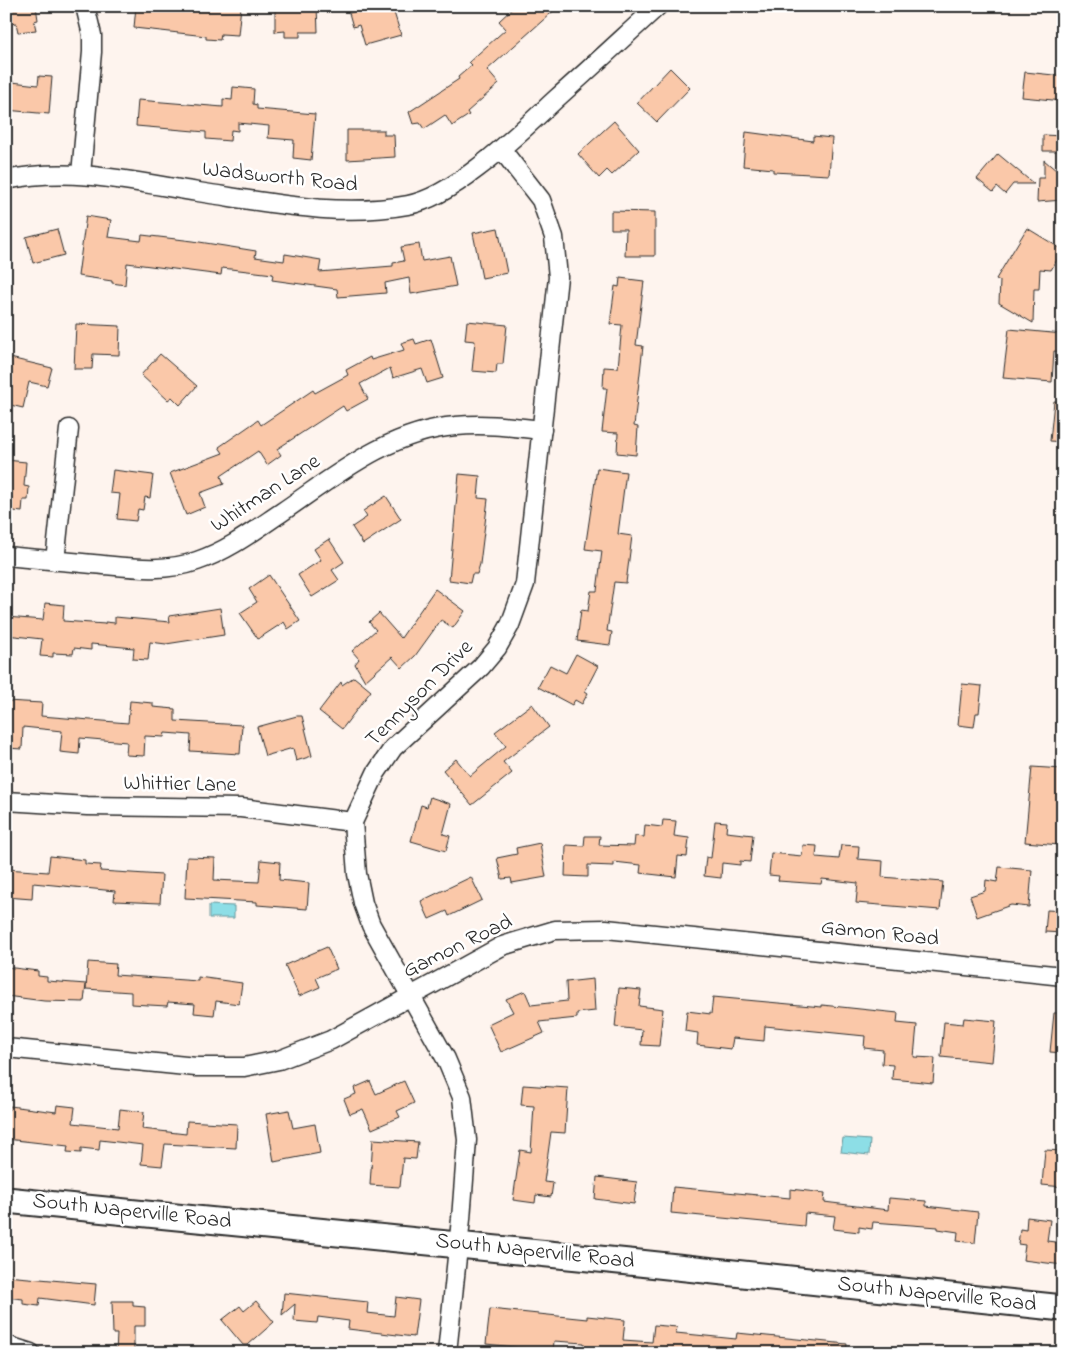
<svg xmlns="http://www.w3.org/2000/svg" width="1069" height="1359" font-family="'Indie Flower',sans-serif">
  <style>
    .water { fill: #8ddee6; stroke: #66969b }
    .building { fill: #fac8a9; stroke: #2b2b2b }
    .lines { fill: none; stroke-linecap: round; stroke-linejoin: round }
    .street-casing { stroke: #2b2b2b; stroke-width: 21 }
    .secondary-casing { stroke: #2b2b2b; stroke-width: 29 }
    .street { stroke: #fff; stroke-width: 18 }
    .secondary { stroke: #fff; stroke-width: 25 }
    .labels { text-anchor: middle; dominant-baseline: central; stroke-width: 5; stroke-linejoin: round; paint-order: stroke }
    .street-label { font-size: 22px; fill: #2b2b2b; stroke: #fff }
  </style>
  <rect width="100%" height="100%" fill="#fef4ee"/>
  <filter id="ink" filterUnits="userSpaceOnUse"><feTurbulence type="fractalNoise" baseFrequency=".02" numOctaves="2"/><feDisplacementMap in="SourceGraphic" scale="10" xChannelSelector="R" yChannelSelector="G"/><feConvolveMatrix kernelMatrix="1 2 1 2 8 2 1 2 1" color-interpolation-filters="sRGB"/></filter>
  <g filter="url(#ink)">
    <g class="water">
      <path d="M209 905 234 906V918H209Z"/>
      <path d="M843 1138 870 1140 869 1155 841 1152Z"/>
    </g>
    <g class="building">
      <path d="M6 6H36L38 20 34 21 36 30 18 32 16 23 6 25Z"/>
      <path d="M136 6H241L238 35 221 34 220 40 206 39V36L134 28Z"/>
      <path d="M275 6H317L318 32H300V37H285V31L275 32Z"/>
      <path d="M373 6H392L401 35 365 45 359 25 353 27 349 13Z"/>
      <path d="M515 6H559L487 70 499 84 467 112 469 115 452 126 445 115 424 129 420 123 413 124 409 112 459 79 458 77 472 65 469 62 506 29 499 21Z"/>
      <path d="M670 68 690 88 657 122 637 103Z"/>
      <path d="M1025 72 1063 76V101L1022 97Z"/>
      <path d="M39 76 52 77 49 114 6 110V88L11 89 12 82 38 85Z"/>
      <path d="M233 87 254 89 253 104 257 105V109L315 114 311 160 293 158 294 140 268 138 269 126 238 123V131L231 130 230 141 206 139V132L136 126 138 100 223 107V99L232 100Z"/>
      <path d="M614 121 639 150 612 175 607 170 599 178 578 154Z"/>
      <path d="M347 130H384V135H394L395 157 347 160Z"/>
      <path d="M746 132 813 141V136L832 138 829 175 773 172V169L743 166Z"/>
      <path d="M1043 135 1063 136V151H1043Z"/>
      <path d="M998 154 1034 184H1013L1005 194 997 187 993 192 977 179Z"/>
      <path d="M1044 160 1063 176V200L1037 202 1038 178H1044Z"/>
      <path d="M611 211 655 212V256H625L626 229H611Z"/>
      <path d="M86 216 111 220 108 237 141 241 142 235 193 241 256 251 255 257 284 261 285 254 321 260 319 272 393 266V263L404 261 401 247 419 244 422 261 450 256 456 286 411 294 409 278 385 283 386 293 338 297 337 289 272 280 273 274 222 268 221 275 127 263 125 285 112 283V281L78 276Z"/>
      <path d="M498 228 507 273 482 278 473 233Z"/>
      <path d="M1027 228 1063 250 1051 270 1040 269 1039 289H1034L1033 323 999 303 1000 281 996 279Z"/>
      <path d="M57 229 64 255 33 263 26 237Z"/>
      <path d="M620 278 644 281 636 345 643 346 634 426 638 427 636 455 617 453 618 433 602 432 607 388H603L604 367 618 368 622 325 610 324 615 286 619 287Z"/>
      <path d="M467 321 507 325 503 364H497L496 373 472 371 475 341 465 340Z"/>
      <path d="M76 324 120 326 119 355 93 354 92 369H74Z"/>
      <path d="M1009 329 1063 334V352L1054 351 1052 382 1003 378Z"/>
      <path d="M414 339 416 344 431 339 443 378 427 383 422 369 393 378 390 368 360 384 368 399 346 411 343 406 277 449 281 455 267 465 258 451 221 476 224 484 200 493 205 507 186 515 170 473 223 453 219 447 258 420 261 425 313 390 315 393 348 375 346 370 370 357 371 360 404 350 401 343Z"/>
      <path d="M160 354 197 386 180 405 172 397 168 400 141 375Z"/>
      <path d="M6 357 52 368 47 386 29 382 23 408 6 404Z"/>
      <path d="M1054 401 1063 402V442L1050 441Z"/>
      <path d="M6 460 26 462 24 486 29 487 28 500H23L22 512 6 510Z"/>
      <path d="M597 468 626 472 618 534 632 536 626 583 614 582 607 631 612 632 610 645 577 641 581 610 588 611 591 591H597L602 551 585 549Z"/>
      <path d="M113 470 153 475 150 498 145 497 143 510 138 509 136 521 117 519 120 494 110 493Z"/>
      <path d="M459 474 480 476 478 498 488 499 480 564 477 574H472L470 583 449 580Z"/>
      <path d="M386 496 401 519 363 544 352 527 367 517 363 511Z"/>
      <path d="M329 539 344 562 332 570 339 580 312 597 298 575 321 560 314 549Z"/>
      <path d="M269 575 300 621 288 629 284 622 258 639 240 613 257 602 249 589Z"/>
      <path d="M435 589 465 611 453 628 441 620 415 656 402 668 392 657 365 681 355 664 359 659 352 651 376 630 369 622 379 613 401 638Z"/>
      <path d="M45 603 64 605 63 621 105 624V622L115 623V617L170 622 169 616 220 608 224 635 166 644 150 642 148 660 133 659 134 648 91 644V650L74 648 73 654 53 653V657L40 656 42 639 6 635V617L43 620Z"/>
      <path d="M576 654 598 666 585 691 588 693 582 704 575 700 572 705 538 687 550 665 566 673Z"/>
      <path d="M354 677 371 691 342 729 319 711 341 682 342 685Z"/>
      <path d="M962 684 982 686 979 713H976L974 727 958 725Z"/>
      <path d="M6 701 42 703 41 716 128 723 130 701 153 703V707L175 709V721L242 725 240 754 190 751 191 735 165 733 164 737 145 736 144 756 126 755 127 742 80 738 79 754 60 752 62 731 23 727 22 749 6 748Z"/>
      <path d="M532 704 549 727 503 762 512 773 472 805 443 770 456 759 470 776 506 746 495 732Z"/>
      <path d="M297 716H302L312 756 296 761 293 748 265 756 257 727Z"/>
      <path d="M1032 767 1063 769 1060 845 1025 842Z"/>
      <path d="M430 797 451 804 443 834 450 836 446 851 411 841 421 805 427 807Z"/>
      <path d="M663 820 676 821 674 836 689 838 687 857 678 856 676 877 640 873 641 865 614 862V866L588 865V877L565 876 566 845 584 846 585 836H600L599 845 634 846 635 836 644 837 645 825 662 827Z"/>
      <path d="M715 821 727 822 726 832 753 835 750 862 740 861V865L722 863 721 878 704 876 706 857 711 858Z"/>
      <path d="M540 843 546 877 512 883 511 878 502 879 497 858 517 854 516 848Z"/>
      <path d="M803 845 817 846 816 857 839 859 841 845 859 846 858 859 883 861 882 877 943 882 940 910 856 903 858 883 822 879 821 884 778 881 779 876 769 875 771 853 802 856Z"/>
      <path d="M50 856 85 860V864L101 865 100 871 162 875 160 903 114 901 115 891 33 883 32 899 6 897V869L48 872Z"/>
      <path d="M187 857 215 858 214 880 259 882 261 860 280 862 279 880 309 883 307 909 257 905V902L185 898Z"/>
      <path d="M999 867 1032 870 1029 907 1011 905 977 917 970 896 985 891 986 880 997 882Z"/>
      <path d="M471 877 482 900 449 916 447 911 429 919 421 901Z"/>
      <path d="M1047 910 1063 911V933L1045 932Z"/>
      <path d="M327 947 337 969 316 978 320 987 299 996 285 965Z"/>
      <path d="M88 962 116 964 115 975 198 981V977L242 983 239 1004 216 1001 214 1015 194 1013 195 1004 168 1002 167 1006 131 1004V992L86 989Z"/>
      <path d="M6 967 38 971V976L47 977V981L86 984 84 1002 44 1001 6 996Z"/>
      <path d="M593 979 595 1011 577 1013V1018L539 1022 544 1033 501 1052 488 1024 513 1012 506 999 525 991 531 1005 567 1001 566 982Z"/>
      <path d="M619 988 641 990 639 1006 663 1009 659 1046 641 1045 642 1030 615 1027Z"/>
      <path d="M713 997 822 1007V1005L898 1013 897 1023 917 1025 914 1057 935 1058 933 1083 892 1079 893 1065 882 1064 883 1050 864 1048 865 1036 765 1026 764 1041 733 1038 731 1049 697 1045 698 1033 685 1031 687 1011 711 1014Z"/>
      <path d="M1054 1013H1063V1053L1050 1052Z"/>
      <path d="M964 1018 996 1021 992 1062 941 1057 944 1022 963 1024Z"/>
      <path d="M370 1081 376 1094 404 1081 414 1103 397 1111 400 1117 372 1129 363 1109 350 1114 344 1099 356 1094 354 1088Z"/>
      <path d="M523 1085 568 1088 565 1133 551 1132 544 1182 553 1183 551 1197 536 1195 535 1203 513 1200 520 1150 531 1152 534 1106 521 1105Z"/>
      <path d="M57 1105 75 1107 73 1123 118 1128 120 1109 144 1112 142 1129 186 1134 187 1121 237 1124 236 1148 165 1144 162 1166 141 1164 143 1145 100 1140 99 1150 81 1148V1153L67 1152 68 1146 6 1139V1110H9L10 1106 56 1112Z"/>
      <path d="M289 1110 293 1128 315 1124 320 1153 274 1162 266 1114Z"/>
      <path d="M373 1139 418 1142 416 1159 403 1158 400 1187 370 1185Z"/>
      <path d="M1045 1150 1063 1151V1187L1042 1185Z"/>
      <path d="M597 1177 637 1182 634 1204 595 1199Z"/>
      <path d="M673 1187 790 1198V1189L825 1193 824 1202 888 1210 889 1198 926 1201V1206L978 1212 975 1243 957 1241 958 1232 938 1229V1227L873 1222 872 1229 859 1227V1232L833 1229 835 1216 805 1213 804 1226 671 1213Z"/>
      <path d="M1027 1217 1050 1220 1047 1241 1063 1243V1265L1023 1260 1025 1245 1018 1244 1020 1229 1026 1230Z"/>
      <path d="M6 1276 96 1284 94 1305 40 1298 39 1306 23 1304V1299L6 1297Z"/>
      <path d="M284 1293 368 1302 367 1313 394 1316 396 1297 419 1300 414 1337 348 1329 349 1321 318 1317 317 1323 294 1321 295 1304 282 1315Z"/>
      <path d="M112 1301H133V1306L145 1307V1326H134V1353H116L117 1334H113Z"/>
      <path d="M256 1301 274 1322 248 1345H243L222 1320 240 1306 244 1311Z"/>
      <path d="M490 1309 587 1319V1316L625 1320 623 1340 652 1342 654 1325 677 1327 676 1333 736 1339 737 1333 847 1344 846 1353H583L584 1343 554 1341 553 1352 505 1346 486 1344Z"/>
    </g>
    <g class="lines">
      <g class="street-casing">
        <g id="street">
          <path d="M81 174 92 52V35L85 6"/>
          <path d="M6 180C70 166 134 182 198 192 267 202 338 218 408 205 455 197 521 131 557 98 591 68 624 37 658 6"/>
          <path d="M6 556C35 559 64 561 93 564 128 567 164 573 197 561 229 550 255 530 282 512 335 476 389 431 456 426 485 423 514 427 542 430"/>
          <path d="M55 561 69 429"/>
          <path d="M6 801 87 806 241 808 353 822"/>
          <path d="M6 1048 196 1067H244L279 1060 331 1040 502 946 555 930 606 929 1063 976"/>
          <path d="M6 1345 31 1353"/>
          <path d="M447 1353 461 1219 467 1140 462 1097 446 1059 371 925 363 903 357 874 353 822 376 773 393 748 481 667 497 648 510 625 525 584 558 277 554 237 541 200 502 150"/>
        </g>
      </g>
      <g class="secondary-casing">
        <path id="secondary" d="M6 1200 639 1263 1063 1308"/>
      </g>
      <use href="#street" class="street"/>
      <use href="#secondary" class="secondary"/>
    </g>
  </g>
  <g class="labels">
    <g class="street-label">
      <text transform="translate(280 178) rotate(6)">Wadsworth Road</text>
      <text transform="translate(266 494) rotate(-33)">Whitman Lane</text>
      <text transform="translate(420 694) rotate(-45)">Tennyson Drive</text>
      <text transform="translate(180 785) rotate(1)">Whittier Lane</text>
      <text transform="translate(880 934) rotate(6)">Gamon Road</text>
      <text transform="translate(458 947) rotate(-26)">Gamon Road</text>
      <text transform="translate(132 1212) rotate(6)">South Naperville Road</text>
      <text transform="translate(535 1252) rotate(6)">South Naperville Road</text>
      <text transform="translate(937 1295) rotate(6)">South Naperville Road</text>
    </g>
  </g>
  <rect width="1069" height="1359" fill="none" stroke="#fff" stroke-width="25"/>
  <rect x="12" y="12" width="1044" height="1334" fill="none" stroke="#2b2b2b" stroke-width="2" filter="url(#ink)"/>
</svg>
